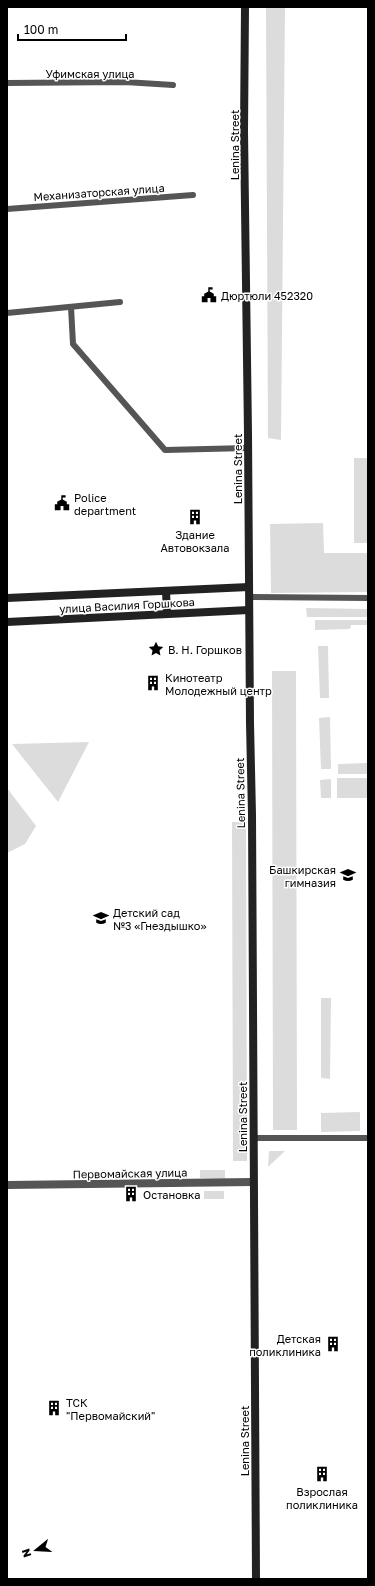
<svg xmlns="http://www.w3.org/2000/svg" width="375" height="1586" font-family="'Golos Text',sans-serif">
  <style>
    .green { fill: #dcdcdc }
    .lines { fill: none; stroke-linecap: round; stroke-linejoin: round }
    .minor { stroke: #555; stroke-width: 6 }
    .tertiary { stroke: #555; stroke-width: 8 }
    .secondary { stroke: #222; stroke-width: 8 }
    .labels { text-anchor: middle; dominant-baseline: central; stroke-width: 3; stroke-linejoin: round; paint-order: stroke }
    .street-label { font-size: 11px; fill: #000; stroke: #fff }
    .poi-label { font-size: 11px; fill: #000; stroke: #fff; text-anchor: start }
  </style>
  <rect width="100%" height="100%" fill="#fff"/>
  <g class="green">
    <path d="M266 7H285L281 440 268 438Z"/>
    <rect x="354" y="458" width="14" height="85"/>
    <path d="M323 523 324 553H368V592L271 593 270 524Z"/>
    <path d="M306 608 368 609V617H307Z"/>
    <path d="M315 620H368V625H351L350 629 315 630Z"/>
    <path d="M318 646H328L329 698H320Z"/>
    <path d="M272 671H296L297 1130H273Z"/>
    <path d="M330 717 331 769H321L319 718Z"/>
    <path d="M89 742 58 802 12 744Z"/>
    <path d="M367 763 368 774H338V764Z"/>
    <rect x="337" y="778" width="30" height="20"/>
    <path d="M331 779V798H321L320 780Z"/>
    <path d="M7 788 36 826 25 844 7 853Z"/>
    <path d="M232 822H246L247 1161H233Z"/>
    <path d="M321 998H331L330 1079 321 1078Z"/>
    <path d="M360 1112V1131L321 1132V1113Z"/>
    <path d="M269 1151H285L268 1167Z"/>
    <path d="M200 1170H225V1179L200 1178Z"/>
    <rect x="204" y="1191" width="20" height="8"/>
  </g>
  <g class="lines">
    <g class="minor">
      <path d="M7 83 125 82 173 85"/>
      <path d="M7 209 193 195"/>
      <path d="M71 307 73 344 165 450 248 448"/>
      <path d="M7 313 120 302"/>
      <path d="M249 597 368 598"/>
      <path d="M253 1138H368"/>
    </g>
    <path class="tertiary" d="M7 1185 253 1182"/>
    <g class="secondary">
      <path d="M245 7 244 131 248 434 250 723 252 815 256 1579"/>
      <path d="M166 591 167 613"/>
      <path d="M7 598 249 587"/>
      <path d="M7 622 249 610"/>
    </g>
  </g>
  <defs>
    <g id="civic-bare" transform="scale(1.2)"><path d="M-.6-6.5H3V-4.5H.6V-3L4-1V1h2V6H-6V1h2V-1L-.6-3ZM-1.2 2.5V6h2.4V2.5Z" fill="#000" stroke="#fff" stroke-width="2.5" paint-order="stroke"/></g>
    <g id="building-bare" transform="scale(1.2)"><path d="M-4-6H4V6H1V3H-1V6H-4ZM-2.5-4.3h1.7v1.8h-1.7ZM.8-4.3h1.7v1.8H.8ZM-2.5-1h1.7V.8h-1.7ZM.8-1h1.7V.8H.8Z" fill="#000" stroke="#fff" stroke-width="2.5" paint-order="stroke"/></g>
    <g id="sight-bare" transform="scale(1.2)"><path d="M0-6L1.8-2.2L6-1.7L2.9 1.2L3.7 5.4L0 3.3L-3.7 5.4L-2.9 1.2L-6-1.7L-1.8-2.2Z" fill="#000" stroke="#fff" stroke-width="2.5" paint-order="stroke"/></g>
    <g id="school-bare" transform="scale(1.2)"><path d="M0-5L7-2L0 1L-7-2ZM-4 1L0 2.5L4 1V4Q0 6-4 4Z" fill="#000" stroke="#fff" stroke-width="2.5" paint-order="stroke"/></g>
  </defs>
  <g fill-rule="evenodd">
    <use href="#civic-bare" x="209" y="295"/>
    <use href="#civic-bare" x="62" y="503"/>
    <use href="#building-bare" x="195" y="517"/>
    <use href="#sight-bare" x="156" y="649"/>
    <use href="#building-bare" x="153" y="683"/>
    <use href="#school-bare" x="348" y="875"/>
    <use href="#school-bare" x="101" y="918"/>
    <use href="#building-bare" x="131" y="1194"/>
    <use href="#building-bare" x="333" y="1344"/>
    <use href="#building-bare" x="54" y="1408"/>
    <use href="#building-bare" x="322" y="1474"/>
  </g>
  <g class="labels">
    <g class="street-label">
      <text x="90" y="73">Уфимская улица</text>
      <text transform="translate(234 145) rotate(-90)">Lenina Street</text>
      <text transform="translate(99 192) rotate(-4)">Механизаторская улица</text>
      <text transform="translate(237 469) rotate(-90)">Lenina Street</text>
      <text transform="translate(127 605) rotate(-3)">улица Василия Горшкова</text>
      <text transform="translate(240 793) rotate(-91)">Lenina Street</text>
      <text transform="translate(242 1117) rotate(-90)">Lenina Street</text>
      <text transform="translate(130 1173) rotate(-1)">Первомайская улица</text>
      <text transform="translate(244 1441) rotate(-90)">Lenina Street</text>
    </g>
    <g class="poi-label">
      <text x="221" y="295">Дюртюли 452320</text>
      <text x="74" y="497">Police<tspan x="74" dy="13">department</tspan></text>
      <text x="195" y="534" text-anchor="middle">Здание<tspan x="195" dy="13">Автовокзала</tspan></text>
      <text x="168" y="649">В. Н. Горшков</text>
      <text x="165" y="677">Кинотеатр<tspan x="165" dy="13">Молодежный центр</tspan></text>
      <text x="336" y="869" text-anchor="end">Башкирская<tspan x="336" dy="13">гимназия</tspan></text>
      <text x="113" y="912">Детский сад<tspan x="113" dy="13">№3 «Гнездышко»</tspan></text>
      <text x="143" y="1194">Остановка</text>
      <text x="321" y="1338" text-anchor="end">Детская<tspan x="321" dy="13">поликлиника</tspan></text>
      <text x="66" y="1402">ТСК<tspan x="66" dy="13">"Первомайский"</tspan></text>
      <text x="322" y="1491" text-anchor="middle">Взрослая<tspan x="322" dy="13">поликлиника</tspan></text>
    </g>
  </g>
  <rect width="375" height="1586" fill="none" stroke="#000000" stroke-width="16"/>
  <g transform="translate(36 1550) rotate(252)" stroke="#ffffff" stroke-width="3" paint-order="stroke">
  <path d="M0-3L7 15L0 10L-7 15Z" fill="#000000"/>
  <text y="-6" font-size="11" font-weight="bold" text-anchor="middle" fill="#000000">N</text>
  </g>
  <path d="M18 34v6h108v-6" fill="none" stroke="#000000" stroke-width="2"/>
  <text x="24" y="34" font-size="12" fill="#000000" stroke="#ffffff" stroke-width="3" paint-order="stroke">100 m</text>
</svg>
